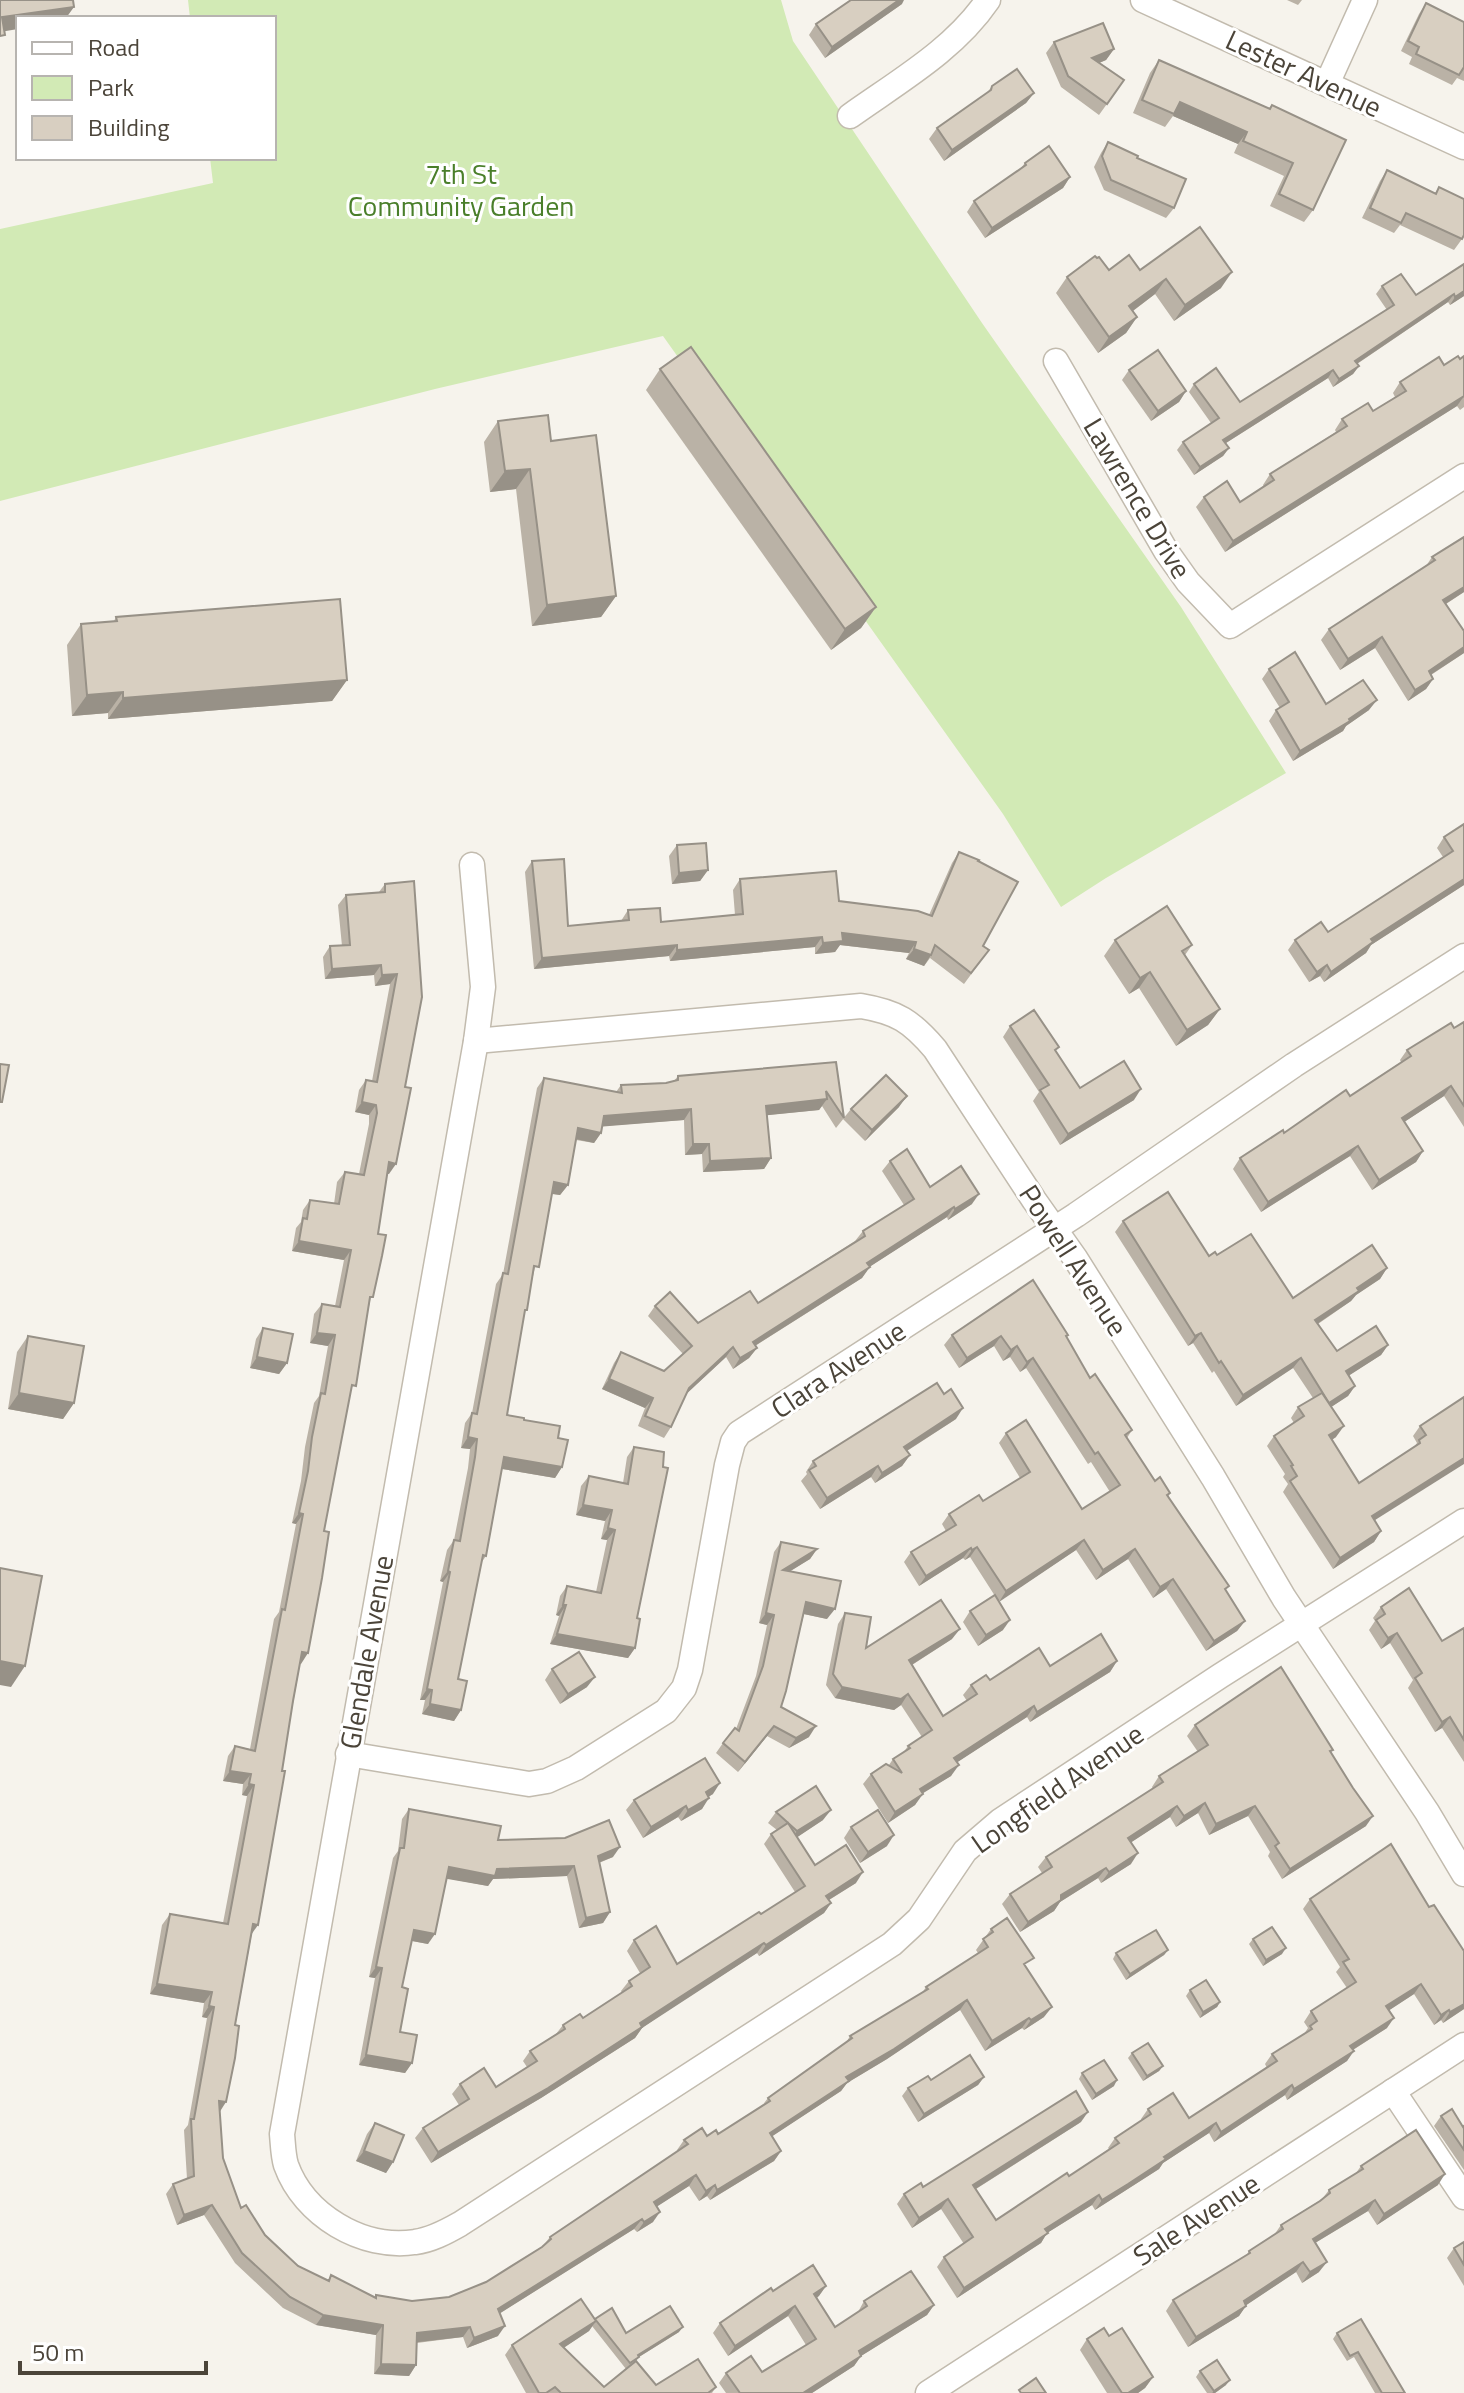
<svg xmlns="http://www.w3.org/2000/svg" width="1464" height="2393" font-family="'Titillium Web',sans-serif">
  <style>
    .green { fill: #d2eab5 }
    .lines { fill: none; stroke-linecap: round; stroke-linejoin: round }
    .street-casing { stroke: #c2bbae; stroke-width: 27 }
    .street { stroke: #fff; stroke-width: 24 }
    .wall { fill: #bab2a6; fill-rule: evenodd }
    .shaded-wall { fill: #979187 }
    .building { fill: #d8cfc1; stroke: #979187; stroke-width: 2 }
    .labels { text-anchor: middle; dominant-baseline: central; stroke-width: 6; stroke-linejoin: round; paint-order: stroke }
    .street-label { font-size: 28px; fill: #4b4439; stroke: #fff }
    .park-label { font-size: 28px; fill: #4a7f2a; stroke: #fff }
  </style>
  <rect width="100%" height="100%" fill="#f6f3ec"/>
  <path class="green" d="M188 0H781L793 41 982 323 1181 607 1286 773 1106 878 1061 907 1003 814 663 336 435 389 0 501V229L213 183 210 158H274V18H190Z"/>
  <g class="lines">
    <g class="street-casing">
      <g id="street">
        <path d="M1143 0 1464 147"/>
        <path d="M1327 84 1365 0"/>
        <path d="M850 116C899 81 954 50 988 0"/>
        <path d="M1056 361 1166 551 1188 582 1230 626 1464 476"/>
        <path d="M472 865 483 987 476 1041 282 2134C283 2144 283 2155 286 2165 304 2215 362 2250 415 2242 431 2240 446 2232 460 2224L892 1944 919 1919 965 1851 1000 1821 1220 1676 1464 1521"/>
        <path d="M476 1041 861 1006C897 1012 911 1021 935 1049L1034 1200 1075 1258 1213 1477 1284 1598 1427 1812 1464 1874"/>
        <path d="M348 1754 529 1784 547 1781 576 1768 666 1711 684 1688 690 1670 727 1465 733 1442 739 1433 1076 1215 1294 1065 1464 956"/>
        <path d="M1393 2091 1464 2197"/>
        <path d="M928 2393 1464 2045"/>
      </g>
    </g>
    <use href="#street" class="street"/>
  </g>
  <g class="wall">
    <path d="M1287 0H1302L1298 5Z"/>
    <path d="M1426 3 1464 22V81L1457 78 1452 85 1409 64 1412 57 1401 51 1419 14Z"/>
    <path d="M902 4 825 58 809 35 816 24Z"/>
    <path d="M1054 42 1114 49 1106 60 1099 63 1124 80 1099 115 1061 87 1046 53Z"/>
    <path d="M1159 60 1269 108 1272 105 1313 210 1304 222 1270 206 1284 176 1234 153 1238 144 1173 116 1165 127 1133 113 1150 73Z"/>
    <path d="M992 86 1034 93 1026 103 944 161 929 139 937 128 987 93Z"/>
    <path d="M1108 142 1137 158 1174 208 1166 218 1104 190 1094 167 1101 153Z"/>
    <path d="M1025 163 1070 177 1063 188 985 238 967 212 974 201 1020 169Z"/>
    <path d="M1387 170 1435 193 1439 187 1462 239 1454 250 1400 225 1394 233 1362 218 1380 181Z"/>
    <path d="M1464 264V296L1450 305 1448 302 1357 364 1359 366 1353 374 1333 387 1328 378 1226 443 1229 448 1223 456 1194 475 1177 450 1183 442 1211 423 1189 392 1194 384 1240 402 1387 310 1376 294 1382 286 1416 295Z"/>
    <path d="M1109 270H1140L1221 288 1174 321 1155 294 1133 311 1137 317 1126 333 1098 353 1056 293 1067 277Z"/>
    <path d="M1464 356V407L1460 410 1457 406 1225 552 1196 507 1204 497 1240 502 1264 487 1263 485 1270 474 1336 432 1335 430 1342 419 1373 411 1395 397 1393 393 1400 382 1460 359Z"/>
    <path d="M660 369 876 607 861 628 831 650 646 390Z"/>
    <path d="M1129 370 1186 391 1179 402 1151 421 1122 380Z"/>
    <path d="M498 421 551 441 616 596 601 617 532 626 516 489 490 492 484 442Z"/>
    <path d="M1432 557 1464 592 1446 604 1464 631V653L1431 675 1433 679 1426 689 1408 701 1375 648 1340 670 1321 640 1329 629 1426 566Z"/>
    <path d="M116 617 347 680 332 701 108 719V713L72 716 67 645 81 624 114 621Z"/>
    <path d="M1269 669 1326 704 1369 710 1346 726 1343 731 1293 761 1269 721 1276 710 1280 708 1262 679Z"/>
    <path d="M1464 824V885L1371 945 1366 953 1324 982 1320 976 1309 982 1288 950 1295 940 1328 932 1443 857 1437 848 1444 837Z"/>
    <path d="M677 845 708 870 700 881 672 884 669 856Z"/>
    <path d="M959 852 983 946 989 950 964 984 930 958 924 966 906 959 909 953 840 945 835 952 815 954V947L670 961 669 956 534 969 525 872 532 861 568 926 621 921 628 910 661 922 735 915 733 890 740 879 839 901 929 915 952 863Z"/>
    <path d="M414 881 389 1174H387L378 1234 370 1302 350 1394 324 1531 220 2111 223 2158 241 2208 265 2235 298 2266 328 2280 331 2275 374 2298 376 2295 412 2301 449 2297 486 2282 542 2247 550 2237 678 2151 677 2150 684 2140 718 2134 761 2107 768 2098 846 2043 850 2036 922 1993 926 1987 978 1953 976 1950 991 1929 1027 1968 1044 2017 1024 2030 1022 2028 985 2051 960 2010 887 2059 847 2083 841 2091 772 2136 781 2151 774 2161 710 2200 707 2196 699 2201 689 2186 657 2206 653 2222 637 2232 634 2229 500 2313 498 2336 467 2348 463 2337 417 2343 416 2365 409 2376 374 2374 376 2335 316 2325 283 2308 235 2263 204 2215 177 2225 166 2194 173 2184 187 2179 184 2130 188 2125 207 2018 202 2017 204 2003 150 1994 162 1925 170 1914 223 1923 247 1796 242 1795 243 1784 223 1781 228 1756 235 1746 250 1749 274 1619 279 1612 296 1524 292 1523 301 1481 305 1447 314 1403 319 1396 328 1346 310 1343 314 1314 322 1304 335 1306 344 1260 292 1251 296 1228 301 1222 303 1210 310 1200 334 1204 337 1182 345 1172 359 1174 369 1124V1115L355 1112 359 1090 366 1080 372 1081 390 984 375 986 374 975 325 979 323 957 330 946H342L338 905 346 895 379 892 385 884Z"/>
    <path d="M1115 940 1192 945 1185 955 1220 1009 1208 1025 1176 1046 1139 988 1129 994 1104 956Z"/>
    <path d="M1464 1022V1127L1444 1096 1404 1122 1423 1151 1416 1162 1372 1190 1350 1156 1261 1212 1233 1169 1240 1158 1350 1096 1401 1062 1400 1060 1407 1050 1454 1028Z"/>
    <path d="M1010 1026 1056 1051 1080 1088 1134 1100 1060 1145 1033 1101 1039 1092 1003 1037Z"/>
    <path d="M836 1062 844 1118 836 1128 822 1106 819 1110 767 1115 771 1158 764 1169 703 1172 702 1154 685 1155 684 1120 602 1126 601 1133 594 1143 576 1140 568 1185 560 1195 552 1194 524 1315 507 1415 524 1420 558 1438 562 1467 555 1478 502 1469 486 1556 481 1563 458 1679 461 1710 454 1721 422 1714 425 1700H420L443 1582 440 1581 447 1550 454 1540 468 1468 470 1449 461 1448 465 1423 472 1413 496 1284 503 1274 537 1088 544 1078 616 1092 621 1085 666 1083 674 1081 678 1076Z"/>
    <path d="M899 1107 865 1141 843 1119 851 1109Z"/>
    <path d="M890 1161 930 1187 972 1204 948 1220 947 1217 869 1267 862 1278 755 1346 757 1348 749 1358 733 1369 726 1357 686 1394 671 1427 664 1438 638 1426 645 1408 602 1389 614 1363 621 1352 664 1371 683 1354 648 1316 655 1306 698 1323 758 1303 855 1241 863 1231 904 1205 882 1171Z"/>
    <path d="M1123 1221 1209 1256 1217 1255 1293 1298 1387 1268 1380 1279 1356 1295 1351 1301 1318 1324 1337 1351 1388 1345 1381 1355 1349 1375 1355 1386 1348 1396 1331 1407 1336 1437 1332 1440 1359 1483 1414 1447 1417 1443 1413 1436 1420 1426 1464 1397 1374 1521 1381 1531 1374 1542 1333 1569 1283 1492 1288 1484 1283 1477 1285 1474 1267 1446 1274 1436 1294 1423 1291 1418 1298 1407 1313 1398 1293 1368 1236 1406 1214 1371 1212 1373 1193 1343 1188 1346 1115 1232Z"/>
    <path d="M263 1328 287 1363 279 1374 250 1368 256 1339Z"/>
    <path d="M952 1335 1066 1337 1090 1378 1132 1430 1127 1438 1155 1481 1170 1493 1168 1497 1245 1621 1237 1631 1206 1651 1166 1589 1153 1598 1128 1559 1096 1580 1076 1550 999 1601 1003 1630 978 1646 963 1622 970 1611 995 1596 970 1557 965 1560 963 1558 919 1586 904 1562 911 1552 946 1531 942 1524 949 1514 983 1501 1020 1478 999 1443 1006 1433 1082 1509 1110 1492 1091 1462 1088 1464 1026 1368 1020 1372 1010 1357 1003 1361 994 1346 959 1368 944 1345Z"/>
    <path d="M28 1336 74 1403 63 1419 8 1409 17 1352Z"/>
    <path d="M956 1419 907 1451 910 1455 902 1466 875 1483 871 1477 820 1509 801 1481 807 1474 806 1472 813 1461Z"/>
    <path d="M634 1447 637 1618 635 1648 628 1658 550 1644 559 1616 556 1615 560 1596 567 1586 596 1592 607 1540 601 1539 605 1521 576 1515 581 1486 589 1476 623 1483 627 1457Z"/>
    <path d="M781 1542 817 1549 810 1559 790 1571 827 1619 804 1614 781 1707 809 1737 789 1748 767 1736 738 1772 716 1753 723 1743 736 1729 756 1676 767 1625 759 1623 774 1552Z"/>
    <path d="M1381 1607 1442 1641 1464 1628V1762L1442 1728 1435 1732 1408 1688 1413 1680 1390 1643 1381 1649 1369 1630 1375 1621 1373 1618Z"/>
    <path d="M845 1613 866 1648 952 1639 912 1665 943 1716 967 1701 963 1695 971 1685 1050 1666 1117 1661 1110 1672 1030 1722 1027 1717 957 1762 951 1776 922 1793 915 1805 888 1823 863 1784 871 1774 889 1765 893 1759 903 1753 908 1746 922 1737 901 1705 894 1710 835 1698 826 1685 838 1624Z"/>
    <path d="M552 1669 587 1687 560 1704 545 1680Z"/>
    <path d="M1195 1725 1333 1750 1331 1752 1366 1826 1282 1879 1268 1856 1270 1852 1248 1816 1209 1835 1198 1813 1176 1827 1170 1817 1131 1842V1864L1101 1883 1098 1878 1060 1902 1054 1911 1020 1932 1002 1904 1010 1894 1042 1873 1038 1867 1046 1857 1153 1789 1152 1787 1159 1776 1198 1752 1187 1736Z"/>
    <path d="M713 1794 708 1797 702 1809 681 1821 678 1817 643 1838 626 1810 634 1800Z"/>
    <path d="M409 1809 498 1840 613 1857 599 1863 610 1912 603 1923 579 1928 567 1876 493 1879 488 1886 446 1878 428 1944 412 1941 402 1987 400 2032 412 2063 405 2073 359 2065 375 1978 369 1977 393 1858 398 1851 402 1819Z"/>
    <path d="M776 1812 823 1820 797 1837 815 1865 856 1883 829 1900 831 1903 824 1913 759 1956 757 1953 669 2009 642 2028 635 2038 541 2098 431 2163 415 2138 423 2128 459 2105 452 2094 460 2084 496 2087 527 2067 523 2061 530 2051 556 2034 563 2025 583 2018 622 1993 621 1991 629 1981 640 1973 627 1951 634 1940 677 1964 761 1914 795 1892 764 1844 771 1834 777 1830 768 1823Z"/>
    <path d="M851 1827 887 1846 860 1863 844 1838Z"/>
    <path d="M1310 1899 1464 2009 1443 2023 1441 2020 1434 2025 1414 1994 1389 2010 1387 2028 1353 2050 1347 2061 1287 2100 1285 2095 1214 2142 1209 2133 1163 2163 1159 2169 1095 2210 1092 2205 1047 2233 1041 2243 957 2298 937 2267 944 2257 964 2244 941 2209 912 2228 897 2204 904 2194 1081 2122 976 2189 996 2220 1069 2176 1109 2149 1108 2148 1115 2138 1142 2121 1141 2119 1148 2109 1189 2118 1267 2068 1265 2064 1272 2054 1304 2034 1308 2028 1304 2022 1311 2011 1347 1988 1336 1972 1340 1967 1303 1909Z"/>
    <path d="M1253 1939 1282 1954 1263 1966 1249 1944Z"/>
    <path d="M1168 1950 1164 1955 1126 1980 1113 1959 1116 1953Z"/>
    <path d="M1190 1990 1220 2002 1217 2007 1200 2018 1186 1996Z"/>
    <path d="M1132 2053 1163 2066 1159 2071 1143 2081 1128 2058Z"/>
    <path d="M1082 2073 1114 2086 1092 2100 1079 2079Z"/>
    <path d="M984 2077 978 2085 918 2122 902 2096 908 2088 931 2080Z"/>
    <path d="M1441 2116 1464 2126V2170L1434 2126Z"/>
    <path d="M375 2123 393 2162 386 2173 356 2161 367 2134Z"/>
    <path d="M1361 2166 1438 2185 1377 2225 1368 2211 1315 2243 1319 2272 1302 2283 1296 2272 1246 2305 1239 2316 1188 2347 1166 2311 1173 2300 1246 2256 1249 2251 1274 2235 1281 2225 1322 2199 1329 2190 1356 2173Z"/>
    <path d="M1464 2242V2286L1447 2258 1454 2248Z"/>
    <path d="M826 2286 817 2298 835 2327 858 2312 864 2301 934 2305 927 2315 861 2356 854 2366 812 2393H726L719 2383 726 2373 762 2372 806 2345 788 2316 728 2356 713 2333 720 2323 773 2291Z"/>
    <path d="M594 2319 626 2333 679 2332 639 2357 636 2361 656 2385 716 2387 712 2393H526L505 2355 512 2345ZM592 2326 626 2369 604 2387 563 2348 589 2331Z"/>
    <path d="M1337 2333 1405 2393H1375L1354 2357 1347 2361 1333 2339Z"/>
    <path d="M1109 2336 1153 2377 1145 2388 1138 2393H1107L1080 2350 1087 2339Z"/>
    <path d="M1200 2371 1226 2385 1215 2393H1207L1196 2377Z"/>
  </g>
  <g class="shaded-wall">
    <path d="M899 0H904L902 4 825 58 832 47Z"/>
    <path d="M74 7 66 18H18V29L0 32 2 17Z"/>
    <path d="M1114 49 1106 60 1085 69 1092 58Z"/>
    <path d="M1034 93 1026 103 944 161 952 150Z"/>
    <path d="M1180 102 1247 132 1238 144 1173 116Z"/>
    <path d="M1070 177 1063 188 985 238 992 228Z"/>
    <path d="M1232 272 1221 288 1174 321 1185 305Z"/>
    <path d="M1166 279 1155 294 1118 322 1129 306Z"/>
    <path d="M1464 291V296L1450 305 1455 297Z"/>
    <path d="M1454 294 1448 302 1349 369 1355 361Z"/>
    <path d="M1137 317 1126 333 1098 353 1109 337Z"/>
    <path d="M1359 366 1353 374 1333 387 1339 379Z"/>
    <path d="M1333 370 1328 378 1218 448 1223 440Z"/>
    <path d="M1186 391 1179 402 1151 421 1158 411Z"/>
    <path d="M1464 396 1457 406 1225 552 1233 541Z"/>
    <path d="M1229 448 1223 456 1194 475 1200 467Z"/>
    <path d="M530 469 516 489 490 492 505 471Z"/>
    <path d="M1464 587V592L1436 610 1443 600Z"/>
    <path d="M616 596 601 617 532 626 547 605Z"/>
    <path d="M876 607 861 628 831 650 845 629Z"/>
    <path d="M1382 637 1375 648 1340 670 1348 659Z"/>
    <path d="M1464 647V653L1421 681 1429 671Z"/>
    <path d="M1433 679 1426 689 1408 701 1415 690Z"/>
    <path d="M347 680 332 701 108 719 123 698Z"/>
    <path d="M123 692 108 713 72 716 87 695Z"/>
    <path d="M1377 700 1369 710 1346 726 1343 731 1293 761 1300 751Z"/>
    <path d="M708 870 700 881 672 884 679 873Z"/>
    <path d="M1464 879V885L1371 945 1366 953 1324 982 1331 972 1371 939Z"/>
    <path d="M842 933 916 942 909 953 840 945 835 952 815 954 823 943Z"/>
    <path d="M822 937 815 947 670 961 677 950Z"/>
    <path d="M677 945 669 956 534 969 542 958Z"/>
    <path d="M914 949 931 955 924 966 906 959Z"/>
    <path d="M381 965 374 975 325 979 332 969Z"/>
    <path d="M1327 965 1320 976 1309 982 1317 972Z"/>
    <path d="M1150 972 1139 988 1129 994 1140 978Z"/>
    <path d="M397 974 390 984 375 986 382 975Z"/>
    <path d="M1220 1009 1208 1025 1176 1046 1187 1030Z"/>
    <path d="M1451 1086 1444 1096 1395 1128 1402 1118Z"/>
    <path d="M1141 1089 1134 1100 1060 1145 1068 1134Z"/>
    <path d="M907 1096 899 1107 865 1141 872 1130Z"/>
    <path d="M827 1099 819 1110 759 1116 766 1106Z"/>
    <path d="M362 1102 376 1105 369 1115 355 1112Z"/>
    <path d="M691 1109 684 1120 597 1127 604 1116Z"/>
    <path d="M578 1128 601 1133 594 1143 571 1138Z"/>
    <path d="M693 1144H709L702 1154 685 1155Z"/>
    <path d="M1358 1146 1350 1156 1261 1212 1268 1202Z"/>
    <path d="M1423 1151 1416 1162 1372 1190 1379 1180Z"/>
    <path d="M771 1158 764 1169 703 1172 710 1161Z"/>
    <path d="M389 1162 396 1164 389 1174 382 1173Z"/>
    <path d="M554 1182 568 1185 560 1195 547 1193Z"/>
    <path d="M979 1194 972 1204 948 1220 955 1209Z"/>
    <path d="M954 1207 947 1217 860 1273 867 1263Z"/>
    <path d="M299 1241 351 1250 344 1260 292 1251Z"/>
    <path d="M870 1267 862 1278 745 1352 753 1342Z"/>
    <path d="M1387 1268 1380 1279 1356 1295 1351 1301 1308 1330 1315 1320 1357 1288Z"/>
    <path d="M317 1333 335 1335 328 1346 310 1343Z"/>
    <path d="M1201 1333 1193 1343 1188 1346 1195 1336Z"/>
    <path d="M1001 1336 994 1346 959 1368 967 1358Z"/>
    <path d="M1388 1345 1381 1355 1339 1382 1346 1371Z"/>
    <path d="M1017 1346 1010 1357 1003 1361 1011 1350Z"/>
    <path d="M733 1347 726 1357 682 1398 689 1388Z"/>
    <path d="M757 1348 749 1358 733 1369 740 1358Z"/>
    <path d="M257 1357 287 1363 279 1374 250 1368Z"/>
    <path d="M1033 1358 1026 1368 1020 1372 1027 1362Z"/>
    <path d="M1301 1358 1293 1368 1236 1406 1243 1395Z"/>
    <path d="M609 1379 653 1398 645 1408 602 1389Z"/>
    <path d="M1355 1386 1348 1396 1322 1413 1329 1403Z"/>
    <path d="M19 1393 74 1403 63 1419 8 1409Z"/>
    <path d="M963 1408 956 1419 897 1457 904 1447Z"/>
    <path d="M1344 1426 1336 1437 1322 1446 1329 1435Z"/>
    <path d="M468 1437 477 1439 470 1449 461 1448Z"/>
    <path d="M910 1455 902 1466 875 1483 882 1473Z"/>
    <path d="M504 1457 562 1467 555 1478 497 1468Z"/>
    <path d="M1464 1458V1464L1364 1527 1372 1516Z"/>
    <path d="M878 1466 871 1477 820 1509 827 1498Z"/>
    <path d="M583 1505 612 1510 605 1521 576 1515Z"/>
    <path d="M299 1513 303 1514 296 1524 292 1523Z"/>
    <path d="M608 1528 615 1530 607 1540 601 1539Z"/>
    <path d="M1381 1531 1374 1542 1333 1569 1340 1558Z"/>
    <path d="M1084 1540 1076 1550 999 1602 1006 1591Z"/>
    <path d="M977 1547 970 1557 965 1560 972 1550Z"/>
    <path d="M971 1548 963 1558 919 1586 926 1576Z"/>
    <path d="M817 1549 810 1559 776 1580 783 1570Z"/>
    <path d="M1135 1549 1128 1559 1096 1580 1103 1570Z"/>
    <path d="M448 1571 450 1572 443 1582 440 1581Z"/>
    <path d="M1173 1579 1166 1589 1153 1598 1160 1587Z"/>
    <path d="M806 1602 835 1609 827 1619 799 1613Z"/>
    <path d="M563 1605H566L559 1616 556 1615Z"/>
    <path d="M766 1613 774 1615 767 1625 759 1623Z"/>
    <path d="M1010 1620 1003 1630 978 1646 986 1635Z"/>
    <path d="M1245 1621 1237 1631 1206 1651 1214 1641Z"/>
    <path d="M960 1629 952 1639 902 1671 909 1660Z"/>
    <path d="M1397 1633 1390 1643 1381 1649 1388 1638Z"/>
    <path d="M557 1634 635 1648 628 1658 550 1644Z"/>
    <path d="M302 1652 308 1653 301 1664 295 1663Z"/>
    <path d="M0 1661 25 1666 11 1687 0 1685Z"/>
    <path d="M1117 1661 1110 1672 1030 1722 1037 1712Z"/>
    <path d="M595 1677 587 1687 560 1704 568 1694Z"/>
    <path d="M842 1687 908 1694 901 1705 894 1710 835 1698Z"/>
    <path d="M427 1689 432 1690 425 1700H420Z"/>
    <path d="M430 1704 461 1710 454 1721 422 1714Z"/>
    <path d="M1034 1706 1027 1717 947 1769 954 1758Z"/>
    <path d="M1450 1717 1442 1728 1435 1732 1442 1722Z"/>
    <path d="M774 1726 767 1736 738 1772 745 1762Z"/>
    <path d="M816 1726 809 1737 789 1748 796 1738Z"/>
    <path d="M959 1765 951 1776 912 1800 920 1789Z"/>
    <path d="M230 1771 251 1774 243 1784 223 1781Z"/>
    <path d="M720 1783 713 1794 698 1803 706 1792Z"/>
    <path d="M249 1784 254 1785 247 1796 242 1795Z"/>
    <path d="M923 1794 915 1805 888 1823 895 1812Z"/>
    <path d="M709 1798 702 1809 681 1821 688 1810Z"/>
    <path d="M1205 1803 1198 1813 1176 1827 1184 1816Z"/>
    <path d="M686 1806 678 1817 643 1838 651 1827Z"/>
    <path d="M1177 1806 1170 1817 1121 1849 1128 1838Z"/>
    <path d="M1255 1806 1248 1816 1209 1835 1216 1824Z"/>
    <path d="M831 1810 823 1820 790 1842 797 1831Z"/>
    <path d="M1373 1816 1366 1826 1282 1879 1290 1869Z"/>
    <path d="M894 1835 887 1846 860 1863 868 1852Z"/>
    <path d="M620 1847 613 1857 590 1866 598 1856Z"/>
    <path d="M1138 1853 1131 1864 1101 1883 1109 1872Z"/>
    <path d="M574 1866 567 1876 493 1879 488 1886 442 1878 449 1867 497 1869Z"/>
    <path d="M1106 1868 1098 1878 1060 1902 1054 1911 1020 1932 1028 1922 1061 1895Z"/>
    <path d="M863 1872 856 1883 819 1906 826 1896Z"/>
    <path d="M831 1903 824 1913 759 1956 766 1945Z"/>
    <path d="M610 1912 603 1923 579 1928 586 1918Z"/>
    <path d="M253 1924 258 1925 251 1935Z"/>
    <path d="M414 1930 435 1934 428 1944 407 1940Z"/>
    <path d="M764 1943 757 1953 642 2028 635 2038 541 2098 431 2163 438 2152Z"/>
    <path d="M1286 1948 1282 1954 1263 1966 1266 1960Z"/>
    <path d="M1168 1950 1164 1955 1126 1980 1130 1974Z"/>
    <path d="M376 1967 382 1968 375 1978 369 1977Z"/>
    <path d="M157 1984 212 1992 204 2003 150 1994Z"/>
    <path d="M1421 1984 1414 1994 1379 2017 1386 2006Z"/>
    <path d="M967 2000 960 2010 887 2059 847 2083 841 2091 762 2143 770 2133 846 2077Z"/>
    <path d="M1220 2002 1217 2007 1200 2018 1203 2012Z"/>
    <path d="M1464 2004V2009L1443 2023 1450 2012Z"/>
    <path d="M209 2006 214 2007 207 2018 202 2017Z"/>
    <path d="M1052 2007 1044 2017 1024 2030 1031 2020Z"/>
    <path d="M1449 2010 1441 2020 1434 2025 1441 2015Z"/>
    <path d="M1029 2018 1022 2028 985 2051 992 2041Z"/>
    <path d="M1394 2018 1387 2028 1343 2056 1350 2046Z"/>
    <path d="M1354 2051 1347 2061 1287 2100 1294 2089Z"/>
    <path d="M366 2055 412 2063 405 2073 359 2065Z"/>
    <path d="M1163 2066 1159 2071 1143 2081 1147 2076Z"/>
    <path d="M984 2077 978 2085 918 2122 924 2114Z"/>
    <path d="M1117 2080 1114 2086 1092 2100 1096 2094Z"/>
    <path d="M1292 2085 1285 2095 1214 2142 1221 2132Z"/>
    <path d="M219 2101 226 2102 219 2113Z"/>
    <path d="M1088 2112 1081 2122 966 2195 973 2185Z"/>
    <path d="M1216 2123 1209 2133 1163 2163 1159 2169 1095 2210 1102 2200 1164 2157Z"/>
    <path d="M364 2151 393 2162 386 2173 356 2161Z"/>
    <path d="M781 2151 774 2161 710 2200 717 2190Z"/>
    <path d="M1445 2174 1438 2185 1377 2225 1384 2214Z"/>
    <path d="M696 2175 689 2186 647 2213 654 2202Z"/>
    <path d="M715 2185 707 2196 699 2201 706 2191Z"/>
    <path d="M1099 2195 1092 2205 1047 2233 1041 2243 957 2298 964 2288 1045 2229Z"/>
    <path d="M948 2199 941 2209 912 2228 919 2218Z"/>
    <path d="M1375 2200 1368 2211 1305 2249 1313 2239Z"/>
    <path d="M212 2205 204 2215 177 2225 184 2215Z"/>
    <path d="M660 2212 653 2222 637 2232 644 2222Z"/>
    <path d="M642 2219 634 2229 491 2319 498 2309Z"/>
    <path d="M1303 2262 1296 2272 1242 2308 1246 2306 1239 2316 1188 2347 1196 2337 1244 2301Z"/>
    <path d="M1327 2262 1319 2272 1302 2283 1310 2272Z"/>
    <path d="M826 2286 819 2296 807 2304 814 2294Z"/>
    <path d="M934 2305 927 2315 861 2356 854 2366 812 2393H803L859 2351Z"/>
    <path d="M795 2306 788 2316 728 2356 735 2346Z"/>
    <path d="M323 2315 383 2325 376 2335 316 2325Z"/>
    <path d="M596 2321 589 2331 553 2355 560 2344Z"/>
    <path d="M505 2326 498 2336 467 2348 474 2338Z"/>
    <path d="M470 2327 463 2337 410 2343 417 2333Z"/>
    <path d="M683 2327 679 2332 634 2360 638 2355Z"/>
    <path d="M381 2364 416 2365 409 2376 374 2374Z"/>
    <path d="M1153 2377 1145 2388 1138 2393H1128Z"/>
    <path d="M1230 2380 1226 2385 1215 2393H1212Z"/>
  </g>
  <g class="building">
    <path d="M0 0H73L74 7 2 17 5 35 0 36Z"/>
    <path d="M851 0H899L832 47 816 24Z"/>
    <path d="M1426 3 1464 22V67L1459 75 1416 54 1419 47 1408 41Z"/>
    <path d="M1103 23 1114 49 1092 58 1124 80 1107 104 1068 76 1054 42Z"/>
    <path d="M1159 60 1270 109 1272 105 1346 140 1313 210 1279 194 1293 163 1243 141 1247 132 1180 102 1174 114 1142 100Z"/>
    <path d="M1017 69 1034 93 952 150 937 128 991 90 992 86Z"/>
    <path d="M1108 142 1138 156 1137 158 1186 179 1174 208 1111 180 1102 156Z"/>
    <path d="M1049 146 1070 177 992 228 974 201 1026 165 1025 163Z"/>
    <path d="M1387 170 1436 194 1439 187 1464 199V235L1462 239 1406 213 1401 223 1370 208Z"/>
    <path d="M1200 227 1232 272 1185 305 1166 279 1129 306 1137 317 1109 337 1067 277 1095 256 1097 258 1099 257 1109 270 1129 255 1140 270Z"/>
    <path d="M1464 264V291L1455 297 1454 294 1355 361 1359 366 1339 379 1333 370 1223 440 1229 448 1200 467 1183 442 1219 418 1194 384 1216 368 1240 402 1394 305 1382 286 1401 274 1416 295Z"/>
    <path d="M691 347 876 607 845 629 660 369Z"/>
    <path d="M1158 350 1186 391 1158 411 1129 370Z"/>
    <path d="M1458 356 1460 359 1464 356V396L1233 541 1204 497 1227 481 1240 502 1274 480 1270 474 1347 426 1342 419 1368 403 1373 411 1406 391 1400 382 1439 357 1444 365Z"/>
    <path d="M548 415 551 441 596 435 616 596 547 605 530 469 505 471 498 421Z"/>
    <path d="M1464 537V587L1443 600 1464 631V647L1429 671 1433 679 1415 690 1382 637 1348 659 1329 629 1435 560 1432 557Z"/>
    <path d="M340 599 347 680 123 698V692L87 695 81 624 117 621 116 617Z"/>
    <path d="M1295 652 1326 704 1363 680 1377 700 1349 719 1350 721 1300 751 1276 710 1289 702 1269 669Z"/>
    <path d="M1464 824V879L1371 939 1373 942 1331 972 1327 965 1317 972 1295 940 1321 922 1328 932 1453 851 1444 837Z"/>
    <path d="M706 843 708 870 679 873 677 845Z"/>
    <path d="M959 852 979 860 978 861 1018 882 983 946 989 950 971 973 935 945 931 955 914 949 916 942 842 933 843 941 823 943 822 937 677 950V945L542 958 532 861 564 859 568 926 629 920 628 910 660 908 661 922 743 914 740 879 836 871 839 901 918 911 932 916Z"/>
    <path d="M414 881 422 997 405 1087 411 1088 396 1164 389 1162 378 1234 386 1235 382 1256 373 1297H370L356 1386 352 1385 324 1531 329 1532 322 1578 308 1653 302 1652 293 1701 282 1771H285L258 1925 253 1924 235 2025 239 2026 235 2058 226 2102 219 2101 223 2158 241 2208 246 2205 265 2235 298 2266 329 2281 331 2275 376 2298V2295L412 2301 449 2297 486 2282 542 2247 551 2239 550 2237 688 2144 684 2140 702 2128 707 2136 716 2130 718 2134 770 2101 768 2098 852 2038 850 2036 928 1989 926 1987 988 1947 983 1939 993 1932 991 1929 1007 1918 1034 1958 1024 1964 1052 2007 1031 2020 1029 2018 992 2041 967 2000 894 2049 846 2077 849 2081 770 2133 781 2151 717 2190 715 2185 706 2191 696 2175 654 2202 660 2212 644 2222 642 2219 498 2309 505 2326 474 2338 470 2327 417 2333 416 2365 381 2364 383 2325 323 2315 290 2297 242 2253 212 2205 184 2215 173 2184 194 2176 191 2119H194L214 2007 209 2006 212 1992 157 1984 170 1914 228 1924 254 1785 249 1784 251 1774 230 1771 235 1746 255 1751 282 1609 285 1610 303 1514 299 1513 308 1471 312 1437 321 1393 325 1394 335 1335 317 1333 322 1304 340 1307 351 1250 299 1241 303 1218 307 1219 310 1200 339 1204 345 1172 364 1175 377 1113 376 1105 362 1102 366 1080 377 1082 397 974 382 975 381 965 332 969 330 946 350 945 346 895 385 892V884Z"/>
    <path d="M1167 906 1192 945 1182 951 1220 1009 1187 1030 1150 972 1140 978 1115 940Z"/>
    <path d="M1034 1010 1059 1047 1055 1050 1080 1088 1124 1061 1141 1089 1068 1134 1040 1090 1049 1085 1010 1026Z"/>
    <path d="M1464 1022V1106L1451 1086 1402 1118 1423 1151 1379 1180 1358 1146 1268 1202 1240 1158 1283 1130 1284 1133 1346 1090 1350 1096 1411 1056 1407 1050 1451 1023 1454 1028Z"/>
    <path d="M836 1062 844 1118 826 1091 827 1099 766 1106 771 1158 710 1161 709 1144H693L691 1109 604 1116 601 1133 578 1128 568 1185 554 1182 539 1267 534 1266 527 1310H525L507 1415 524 1418V1420L560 1426 558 1438 568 1440 562 1467 504 1457 486 1556 483 1555 458 1679 467 1681 461 1710 430 1704 432 1690 427 1689 450 1572 448 1571 454 1540 460 1541 475 1457 477 1439 468 1437 472 1413 477 1414 503 1273 508 1274 544 1078 622 1093 621 1085 666 1083 678 1080V1076Z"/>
    <path d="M0 1064 9 1065 2 1102H0Z"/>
    <path d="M886 1075 907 1096 872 1130 851 1109Z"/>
    <path d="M907 1149 930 1187 961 1166 979 1194 955 1209 954 1207 867 1263 870 1267 753 1342 757 1348 740 1358 733 1347 689 1388 671 1427 645 1416 653 1398 609 1379 621 1352 664 1371 692 1346 655 1306 670 1292 698 1323 750 1291 758 1303 865 1236 863 1231 914 1199 890 1161Z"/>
    <path d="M1168 1192 1209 1256 1215 1252 1217 1255 1251 1234 1293 1298 1372 1245 1387 1268 1357 1288 1359 1291 1315 1320 1337 1351 1376 1326 1388 1345 1346 1371 1355 1386 1329 1403 1301 1358 1243 1395 1221 1361 1219 1363 1201 1333 1195 1336 1123 1221Z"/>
    <path d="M1033 1280 1068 1335 1066 1336 1090 1378 1095 1374 1132 1430 1125 1435 1155 1481 1160 1477 1170 1493 1167 1495 1229 1586 1225 1589 1245 1621 1214 1641 1173 1579 1160 1587 1135 1549 1103 1570 1084 1540 1006 1591 977 1547 972 1550 971 1548 926 1576 911 1552 956 1525 949 1514 979 1495 983 1501 1030 1472 1006 1433 1026 1420 1082 1509 1120 1485 1098 1452 1095 1454 1033 1358 1027 1362 1017 1346 1011 1350 1001 1336 967 1358 952 1335Z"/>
    <path d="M263 1328 293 1334 287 1363 257 1357Z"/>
    <path d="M28 1336 84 1346 74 1403 19 1393Z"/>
    <path d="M937 1383 944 1394 951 1389 963 1408 904 1447 910 1455 882 1473 878 1466 827 1498 809 1470 816 1466 813 1461Z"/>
    <path d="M1322 1393 1344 1426 1329 1435 1359 1483 1420 1443 1419 1440 1426 1435 1420 1426 1464 1397V1458L1372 1516 1381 1531 1340 1558 1290 1481 1297 1476 1291 1466 1293 1465 1274 1436 1304 1416 1298 1407Z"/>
    <path d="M634 1447 664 1452 663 1467 668 1468 637 1618 640 1619 635 1648 557 1634 566 1605H563L567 1586 601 1593 615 1530 608 1528 612 1510 583 1505 589 1476 628 1484Z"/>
    <path d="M781 1542 817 1549 783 1570 841 1581 835 1609 806 1602 786 1691 781 1707 816 1726 796 1738 774 1726 745 1762 723 1743 735 1728 739 1731 763 1666 774 1615 766 1613Z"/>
    <path d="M0 1568 42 1576 25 1666 0 1661Z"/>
    <path d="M1409 1588 1442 1641 1464 1628V1740L1450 1717 1442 1722 1415 1678 1422 1673 1397 1633 1388 1638 1376 1620 1385 1614 1381 1607Z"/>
    <path d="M995 1595 1010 1620 986 1635 970 1611Z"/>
    <path d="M941 1600 960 1629 909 1660 943 1716 977 1694 971 1685 986 1675 990 1680 1039 1648 1050 1666 1101 1634 1117 1661 1037 1712 1034 1706 954 1758 959 1765 920 1789 923 1794 895 1812 871 1774 886 1764 902 1773 893 1759 910 1748 908 1746 932 1730 908 1694 901 1699 842 1687 833 1674 845 1613 871 1617 866 1648Z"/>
    <path d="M579 1652 595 1677 568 1694 552 1669Z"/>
    <path d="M1281 1667 1333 1750 1330 1751 1353 1788 1373 1816 1290 1869 1275 1846 1279 1843 1255 1806 1216 1824 1205 1803 1184 1816 1177 1806 1128 1838 1138 1853 1109 1872 1106 1868 1061 1895V1900L1028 1922 1010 1894 1052 1867 1046 1857 1163 1782 1159 1776 1208 1745 1195 1725Z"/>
    <path d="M705 1758 720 1783 706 1792 709 1798 688 1810 686 1806 651 1827 634 1800Z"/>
    <path d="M816 1786 831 1810 797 1831 776 1812Z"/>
    <path d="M409 1809 501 1826 498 1840 565 1838 609 1820 620 1847 598 1856 610 1912 586 1918 574 1866 497 1869 495 1876 449 1867 435 1934 414 1930 402 1987 408 1989 400 2032 417 2035 412 2063 366 2055 382 1968 376 1967 400 1848H404Z"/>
    <path d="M878 1810 894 1835 868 1852 851 1827Z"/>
    <path d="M788 1823 815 1865 846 1845 863 1872 826 1896 831 1903 766 1945 764 1943 677 1999 640 2023 642 2027 548 2088 438 2152 423 2128 469 2099 460 2084 484 2068 496 2087 537 2061 530 2051 565 2029 563 2025 580 2014 583 2018 632 1986 629 1981 650 1967 634 1940 656 1926 677 1964 759 1912 761 1914 805 1886 771 1834Z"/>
    <path d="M1391 1844 1429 1907 1434 1905 1464 1951V2004L1450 2012 1449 2010 1441 2015 1421 1984 1386 2006 1394 2018 1350 2046 1354 2051 1294 2089 1292 2085 1221 2132 1216 2123 1164 2157 1166 2159 1128 2184 1102 2200 1099 2195 1045 2229 1048 2233 964 2288 944 2257 973 2237 948 2199 919 2218 904 2194 921 2183 923 2187 1076 2091 1088 2112 973 2185 996 2220 1067 2173 1069 2176 1119 2143 1115 2138 1151 2114 1148 2109 1173 2093 1189 2118 1277 2061 1272 2054 1312 2029 1310 2026 1317 2021 1311 2011 1356 1982 1343 1962 1349 1959 1310 1899Z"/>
    <path d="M1272 1927 1286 1948 1266 1960 1253 1939Z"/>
    <path d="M1156 1930 1168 1950 1130 1974 1116 1953Z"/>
    <path d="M1206 1980 1220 2002 1203 2012 1190 1990Z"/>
    <path d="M1148 2043 1163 2066 1147 2076 1132 2053Z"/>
    <path d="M970 2055 984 2077 924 2114 908 2088 928 2076 931 2080Z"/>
    <path d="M1104 2060 1117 2080 1096 2094 1082 2073Z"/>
    <path d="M1452 2109 1463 2127 1464 2126V2150L1441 2116Z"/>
    <path d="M375 2123 404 2135 393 2162 364 2151Z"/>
    <path d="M1416 2130 1445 2174 1384 2214 1375 2200 1313 2239 1327 2262 1310 2272 1303 2262 1244 2301 1246 2306 1196 2337 1173 2300 1250 2253 1249 2251 1283 2229 1281 2225 1320 2201 1330 2193 1329 2190 1363 2169 1361 2166Z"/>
    <path d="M1464 2242V2265L1454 2248Z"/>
    <path d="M813 2265 826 2286 814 2294 835 2327 867 2306 864 2301 911 2271 934 2305 859 2351 861 2356 803 2393H740L726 2373 751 2356 762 2372 816 2339 795 2306 735 2346 720 2323 771 2288 773 2291Z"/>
    <path d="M581 2299 596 2321 560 2344 604 2387 636 2361 656 2385 698 2359 716 2387 708 2393H561L555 2387 546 2393H539L512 2345Z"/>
    <path d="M670 2306 683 2327 638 2355 639 2357 630 2363 595 2319 612 2308 626 2333Z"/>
    <path d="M1361 2319 1405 2393H1382L1358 2352 1350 2356 1337 2333Z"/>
    <path d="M1104 2328 1109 2336 1122 2328 1153 2377 1128 2393H1122L1087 2339Z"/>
    <path d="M1217 2360 1230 2380 1214 2391 1200 2371Z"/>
    <path d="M1036 2378 1046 2393H1021L1019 2390Z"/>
  </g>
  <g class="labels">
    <g class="street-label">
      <text transform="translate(1304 73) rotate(25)">Lester Avenue</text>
      <text transform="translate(1138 498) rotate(59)">Lawrence Drive</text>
      <text transform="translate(1074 1260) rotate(57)">Powell Avenue</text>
      <text transform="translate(838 1369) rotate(-33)">Clara Avenue</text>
      <text transform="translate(366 1652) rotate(-80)">Glendale Avenue</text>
      <text transform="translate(1057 1788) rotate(-35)">Longfield Avenue</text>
      <text transform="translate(1196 2219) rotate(-33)">Sale Avenue</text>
    </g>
    <g class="park-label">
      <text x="461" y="173">7th St<tspan x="461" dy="32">Community Garden</tspan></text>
    </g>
  </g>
  <rect x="16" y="16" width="260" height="144" fill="#ffffff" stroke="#b7b4b0" stroke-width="2"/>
  <rect x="32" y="42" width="40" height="12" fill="#ffffff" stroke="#b7b4b0" stroke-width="2"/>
  <text x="88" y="56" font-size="24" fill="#4b4439">Road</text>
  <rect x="32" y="76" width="40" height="24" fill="#d2eab5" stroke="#b7b4b0" stroke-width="2"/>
  <text x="88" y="96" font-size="24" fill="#4b4439">Park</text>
  <rect x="32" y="116" width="40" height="24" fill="#d8cfc1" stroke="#b7b4b0" stroke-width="2"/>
  <text x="88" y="136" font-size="24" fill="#4b4439">Building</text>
  <path d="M20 2361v12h186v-12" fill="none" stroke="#4b4439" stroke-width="4"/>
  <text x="32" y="2361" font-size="24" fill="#4b4439" stroke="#ffffff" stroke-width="6" paint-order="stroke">50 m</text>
</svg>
